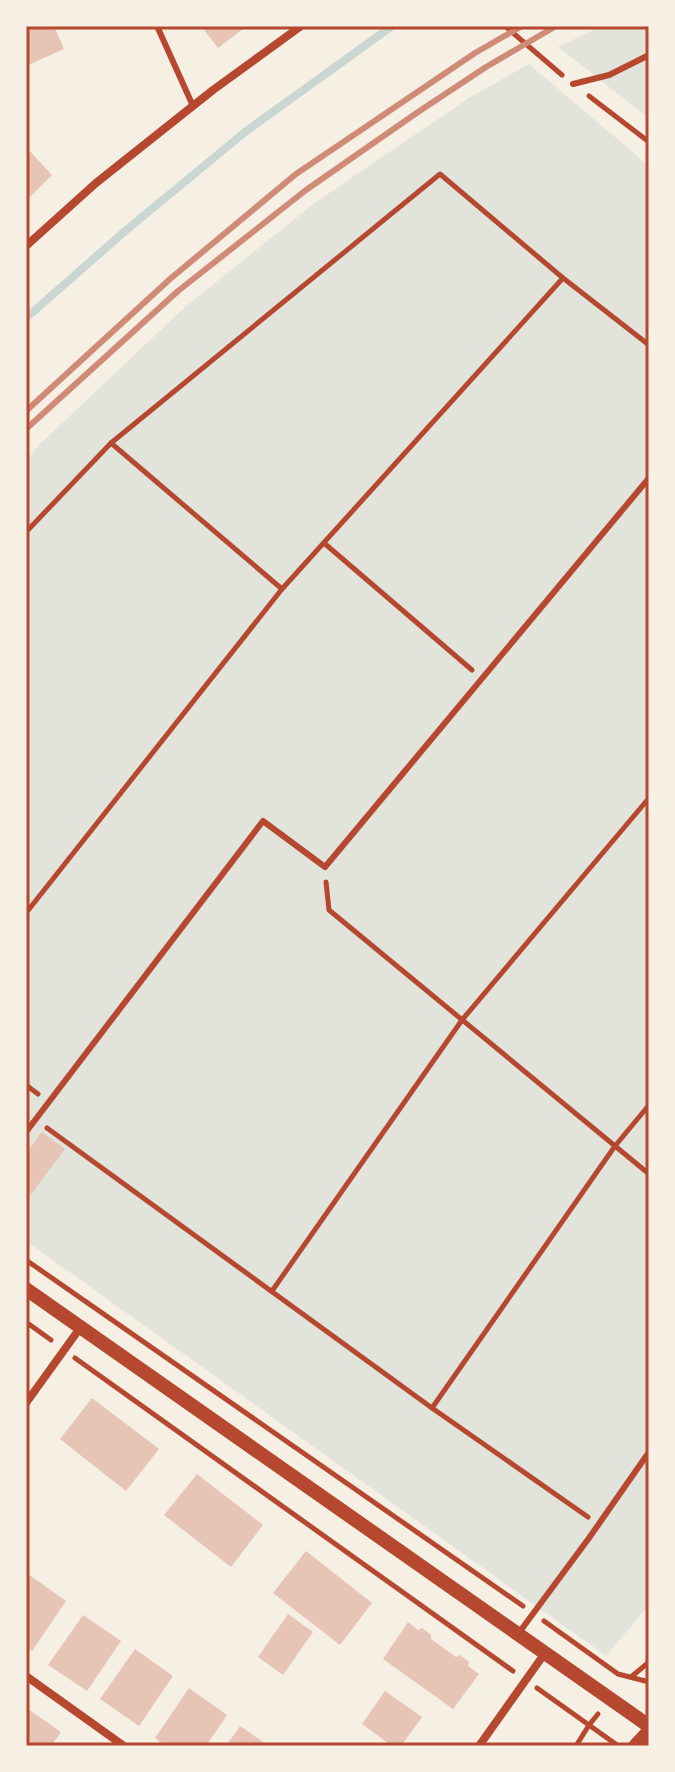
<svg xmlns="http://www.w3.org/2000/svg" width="675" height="1772" font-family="'Nunito Sans',sans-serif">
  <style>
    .green { fill: #e2e4dc }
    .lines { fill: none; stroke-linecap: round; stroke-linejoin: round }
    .stream { stroke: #c9d6d2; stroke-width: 8 }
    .building { fill: #e6c5b7 }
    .path { stroke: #b5482f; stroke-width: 5 }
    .service { stroke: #b5482f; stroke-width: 6 }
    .minor { stroke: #b5482f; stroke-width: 8 }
    .tertiary { stroke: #b5482f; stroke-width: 14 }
    .rail { stroke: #cf8b77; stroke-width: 6 }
    .neatline { fill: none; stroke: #b5482f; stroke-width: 3 }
  </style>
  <rect width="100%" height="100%" fill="#f6efe4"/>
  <g class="green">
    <path d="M602 26H649V118L558 47Z"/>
    <path d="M529 64 649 166V1605L606 1656 26 1241V460L40 444 184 308 316 202 472 96Z"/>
  </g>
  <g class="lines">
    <path class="stream" d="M26 318 124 232 245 132 392 26"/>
  </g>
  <g class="building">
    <path d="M26 26H54L64 49 26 66Z"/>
    <path d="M201 26H247L218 48Z"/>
    <path d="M26 147 52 175 26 201Z"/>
    <path d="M42 1132 65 1149 26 1201V1153Z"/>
    <path d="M92 1398 159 1449 126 1491 60 1439Z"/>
    <path d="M197 1474 263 1525 231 1567 164 1515Z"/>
    <path d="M306 1551 372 1603 340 1645 273 1593Z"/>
    <path d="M28 1574 66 1601 32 1651 26 1647V1577Z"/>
    <path d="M288 1614 313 1632 283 1675 258 1657Z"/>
    <path d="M83 1615 121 1641 87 1691 48 1665Z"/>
    <path d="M408 1622 418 1630 422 1628 431 1635V1639L456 1657 460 1655 469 1662 468 1666 479 1674 453 1709 383 1659Z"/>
    <path d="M135 1649 173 1676 139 1726 100 1699Z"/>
    <path d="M189 1688 227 1715 206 1746H166L155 1738Z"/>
    <path d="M385 1691 422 1717 401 1746H392L362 1724Z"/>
    <path d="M28 1709 61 1732 51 1746H26V1712Z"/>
    <path d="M240 1726 269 1746H226Z"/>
  </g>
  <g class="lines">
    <g class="path">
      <path d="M505 26 562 75"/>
      <path d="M589 96 649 142"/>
      <path d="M111 443 440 174 563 278 649 345"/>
      <path d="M26 532 111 443 282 589"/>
      <path d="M324 543 472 670"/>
      <path d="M326 882 329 910 649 1174"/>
      <path d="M26 913 282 589 563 278"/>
      <path d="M26 1085 38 1094"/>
      <path d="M47 1128 432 1408 588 1517"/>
      <path d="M26 1260 523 1606"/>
      <path d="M272 1291 462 1020 649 798"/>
      <path d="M26 1322 51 1340"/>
      <path d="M75 1358 513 1671"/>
      <path d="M432 1408 615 1146 649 1105"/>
      <path d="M544 1621 618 1674 649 1682"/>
      <path d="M631 1677 649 1662"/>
      <path d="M537 1688 617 1745"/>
      <path d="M576 1746 589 1725 598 1714"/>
    </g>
    <g class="service">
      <path d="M157 26 193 106"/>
      <path d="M573 84 609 75 649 55"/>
      <path d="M26 1132 263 821 325 867 649 478"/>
      <path d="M518 1634 589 1538 649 1452"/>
    </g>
    <g class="minor">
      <path d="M26 246 96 183 213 90 301 26"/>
      <path d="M26 1403 80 1328"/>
      <path d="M26 1676 124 1746"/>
      <path d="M479 1746 545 1653"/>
    </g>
    <g class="tertiary">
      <path d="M26 1289 649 1726"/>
      <path d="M635 1746 649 1731"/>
    </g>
    <g class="rail">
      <path d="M26 411 170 279 296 174 475 53 522 26"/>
      <path d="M26 429 178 291 306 190 418 112 486 67 556 26"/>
    </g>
  </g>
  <rect width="675" height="1772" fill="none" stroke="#f6efe4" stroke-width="56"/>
  <rect x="28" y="28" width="619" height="1716" class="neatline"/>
</svg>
